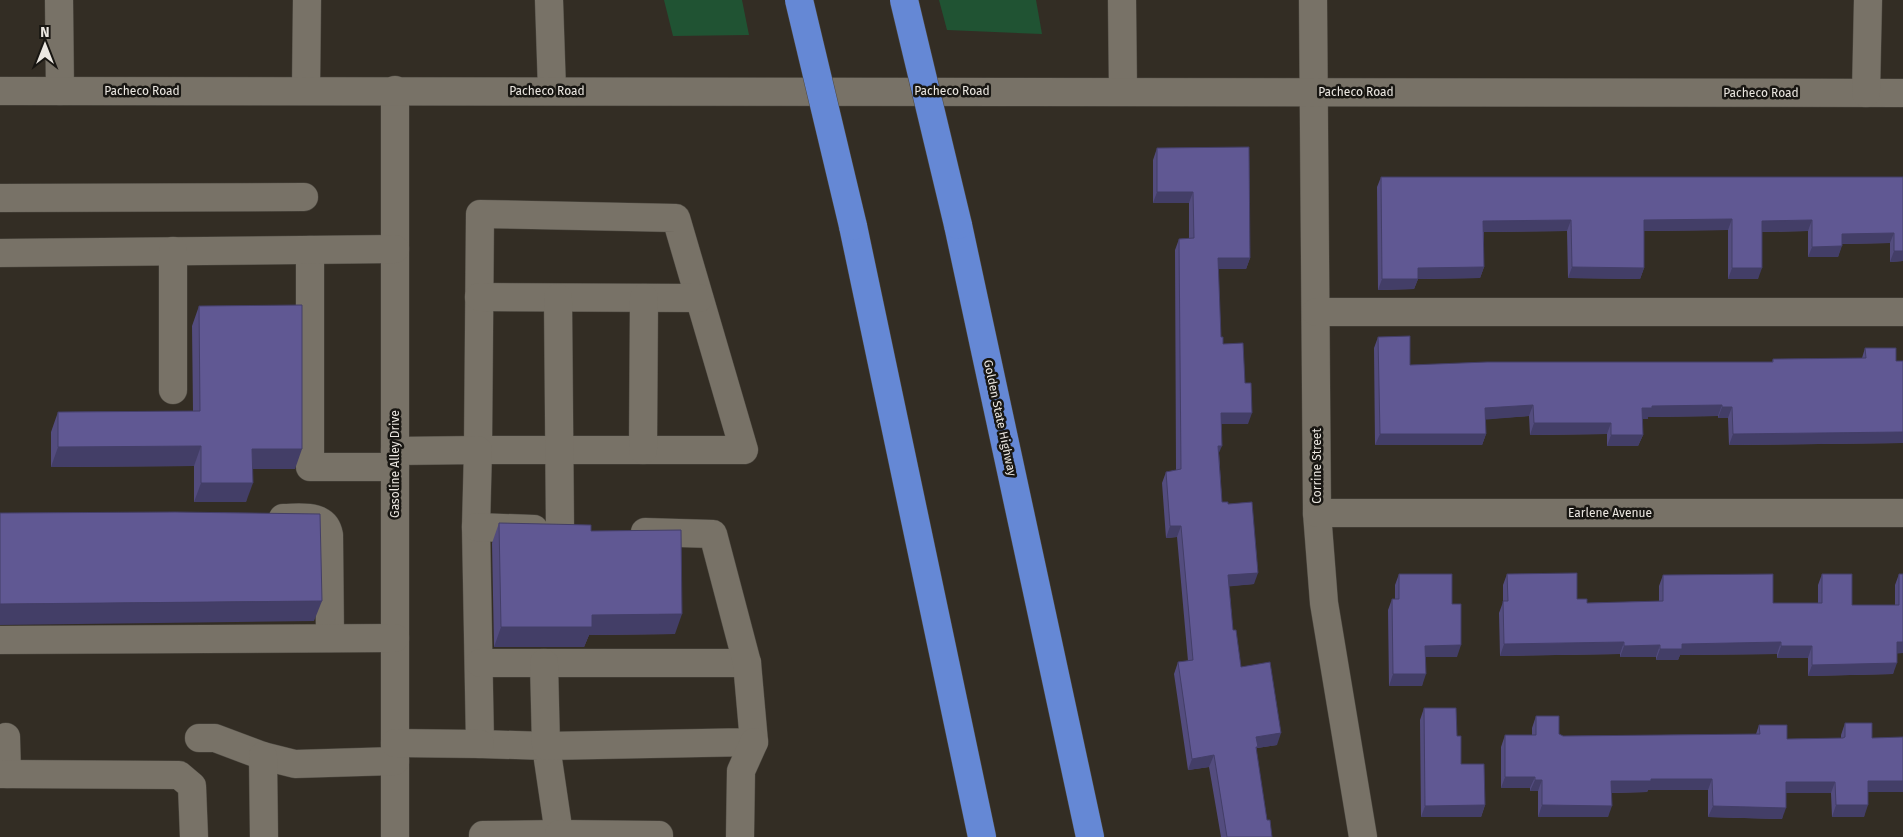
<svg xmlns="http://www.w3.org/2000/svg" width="1903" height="837" font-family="'Fira Sans',sans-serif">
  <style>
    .green { fill: #205333 }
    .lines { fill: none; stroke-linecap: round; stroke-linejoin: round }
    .minor-casing { stroke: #4c4840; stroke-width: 29 }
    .highway-casing { stroke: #4c4840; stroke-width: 29 }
    .minor { stroke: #787267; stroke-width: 28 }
    .highway { stroke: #6588d5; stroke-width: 28 }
    .highway-bridge-casing { stroke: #4c4840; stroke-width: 29; stroke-linecap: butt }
    .highway-bridge { stroke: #6588d5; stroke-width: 28 }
    .wall { fill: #534c7e }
    .shaded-wall { fill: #433e67 }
    .building { fill: #605893; stroke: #433e67 }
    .labels { text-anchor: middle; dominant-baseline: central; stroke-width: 5; stroke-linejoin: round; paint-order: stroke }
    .street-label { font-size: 12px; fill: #ebe7e1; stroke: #181612 }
  </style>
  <rect width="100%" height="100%" fill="#332d24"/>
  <g class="green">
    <path d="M664 0H742L749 35 673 36Z"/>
    <path d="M939 0H1036L1042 34 947 30Z"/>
  </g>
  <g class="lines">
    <g class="minor-casing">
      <g id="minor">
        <path d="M59 0 60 91"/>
        <path d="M549 0 552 90"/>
        <path d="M1122 0 1123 91"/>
        <path d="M1313 0 1317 513 1324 603 1363 837"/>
        <path d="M306 90 307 0"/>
        <path d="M395 90V837"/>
        <path d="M0 91 1903 93"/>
        <path d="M1866 93 1868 0"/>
        <path d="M0 198 304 197"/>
        <path d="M480 214 676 218 744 450H478Z"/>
        <path d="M310 250V467H395"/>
        <path d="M0 253 395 249"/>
        <path d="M479 297 699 298"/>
        <path d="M558 298 560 530"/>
        <path d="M1316 312H1903"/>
        <path d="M173 390V251"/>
        <path d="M643 450 644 298"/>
        <path d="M395 451 478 450 476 527 480 744 546 746 559 834 483 835V837"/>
        <path d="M1317 513H1903"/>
        <path d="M283 518C301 518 325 513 329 535L330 638"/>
        <path d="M476 527 534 529"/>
        <path d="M0 640 395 638"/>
        <path d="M480 663H747"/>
        <path d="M544 663 546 746 754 742 747 663 713 534 645 532"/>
        <path d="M6 737 7 774"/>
        <path d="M199 738H215L263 756 295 764 395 761"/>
        <path d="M395 743 480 744"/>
        <path d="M263 756 264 837"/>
        <path d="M0 774 179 775 192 786 194 837"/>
        <path d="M559 837V834L659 835V837"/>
        <path d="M740 837 741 771 754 742"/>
      </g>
    </g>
    <g class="highway-casing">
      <g id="highway">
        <path d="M958 225 1090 837"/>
        <path d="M853 226 982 837"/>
      </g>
    </g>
    <use href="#minor" class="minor"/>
    <use href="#highway" class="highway"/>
    <g class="highway-bridge-casing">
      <g id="highway-bridge">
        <path d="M799 0 853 226"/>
        <path d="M904 0 958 225"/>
      </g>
    </g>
    <use href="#highway-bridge" class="highway-bridge"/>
  </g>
  <g class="wall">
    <path d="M1157 148 1250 258 1246 269H1218L1221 337 1248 424H1221L1219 453 1222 502 1228 504 1254 584 1229 586 1233 630 1241 667 1277 745 1257 748 1256 750 1267 820 1272 837H1221L1209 767 1188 770 1174 674 1178 662 1188 661 1177 537 1166 538 1162 483 1166 472 1176 470 1175 250 1179 239 1189 238V203H1153V160Z"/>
    <path d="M1381 177H1903V261L1890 262V243L1842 244 1838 257H1808V231L1762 232 1758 279H1728V230L1644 231V268L1640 279 1568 278 1567 231 1484 232V267L1480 278 1418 279 1414 289 1378 290 1377 187Z"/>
    <path d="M199 306 295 469H252L246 502H194V466L51 467V432L58 412 193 411 192 326Z"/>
    <path d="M1378 337 1410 365 1772 362 1773 359 1862 358 1865 348 1896 361H1903V443L1729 445 1728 418H1718V416L1648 417V419H1642L1643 435 1638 446H1607V434L1530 435 1529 416 1485 419 1486 434 1482 445H1375L1374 348Z"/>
    <path d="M499 523 591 531 675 634 589 635 584 647H494L492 543Z"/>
    <path d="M1399 574 1452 604 1457 657H1426L1422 686H1389L1388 610 1392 599H1395V585Z"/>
    <path d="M1507 574 1587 603 1659 601V586L1663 575 1773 603H1818V585L1822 574 1852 605H1895V585L1899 574H1903L1897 654 1893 674 1808 676V658H1777V654L1680 655 1678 660H1656V657H1620V654L1500 656 1499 613 1503 602V585Z"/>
    <path d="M1424 708 1457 736 1461 764 1485 805 1481 817H1421L1420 720Z"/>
    <path d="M1536 716 1559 734 1563 736 1756 734 1759 725 1787 739 1841 738V735L1845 723 1872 738 1903 792H1868L1864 817H1832L1831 793H1786L1782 819 1708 817V790H1648L1647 792 1611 793 1608 817H1538V791H1530V788H1501V747L1505 735H1532V728Z"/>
  </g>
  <g class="shaded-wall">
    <path d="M1157 192H1193L1189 203H1153Z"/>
    <path d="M1732 219 1728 230 1640 231 1644 220Z"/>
    <path d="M1571 220 1567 231 1480 232 1483 221Z"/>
    <path d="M1812 220 1808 231 1758 232 1762 221Z"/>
    <path d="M1894 233 1890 243 1838 244 1842 234Z"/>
    <path d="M1842 246 1838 257H1808L1812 247Z"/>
    <path d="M1894 251H1903V261L1890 262Z"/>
    <path d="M1218 258H1250L1246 269H1214Z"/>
    <path d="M1484 267 1480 278 1418 279 1414 289 1378 290 1382 279 1418 268Z"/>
    <path d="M1572 267 1644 268 1640 279 1568 278Z"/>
    <path d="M1732 268H1762L1758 279H1728Z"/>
    <path d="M1533 405 1529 416 1481 420 1485 408Z"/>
    <path d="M1722 405 1718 416 1648 417V419H1638L1642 408 1652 406Z"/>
    <path d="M1722 407H1732L1728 418H1718Z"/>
    <path d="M1221 413H1252L1248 424H1217Z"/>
    <path d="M1534 423H1611L1607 434 1530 435Z"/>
    <path d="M1903 432V443L1729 445 1733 434Z"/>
    <path d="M1380 434H1486L1482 445H1375Z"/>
    <path d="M1611 435H1643L1638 446H1607Z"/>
    <path d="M201 446 194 466 51 467 58 447Z"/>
    <path d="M1218 446H1222L1217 457Z"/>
    <path d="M252 449H302L295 469H245Z"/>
    <path d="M201 483H253L246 502H194Z"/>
    <path d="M1170 526H1181L1177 537 1166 538Z"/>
    <path d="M1258 573 1254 584 1224 587 1228 575Z"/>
    <path d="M322 601 314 621 0 625V604Z"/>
    <path d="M682 614 675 634 589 635 584 647H494L501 627 592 615Z"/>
    <path d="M1624 642 1620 654 1500 656 1504 644Z"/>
    <path d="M1781 642 1777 654 1680 655 1678 660H1656L1660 649 1682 644Z"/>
    <path d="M1897 642H1903V653L1893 654Z"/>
    <path d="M1461 645 1457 657H1421L1425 646Z"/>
    <path d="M1660 645 1656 657H1620L1624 646Z"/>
    <path d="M1781 646H1812L1808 658H1777Z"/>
    <path d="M1897 663 1893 674 1808 676 1812 665Z"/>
    <path d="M1393 674H1426L1422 686H1389Z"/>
    <path d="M1281 733 1277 745 1257 748 1254 758 1256 737Z"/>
    <path d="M1214 755 1209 767 1188 770 1192 759Z"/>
    <path d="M1505 777H1535L1530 788H1501Z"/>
    <path d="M1651 779H1712L1708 790H1648L1647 792 1607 793 1611 781Z"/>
    <path d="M1535 780H1542L1538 791H1530Z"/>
    <path d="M1868 781H1903V792H1863Z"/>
    <path d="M1786 782H1835L1831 793H1782Z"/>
    <path d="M1485 805 1481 817H1421L1425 806Z"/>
    <path d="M1542 805 1612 806 1608 817H1538Z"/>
    <path d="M1836 805H1868L1864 817H1832Z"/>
    <path d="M1713 806 1786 808 1782 819 1708 817Z"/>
  </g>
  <g class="building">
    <path d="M1249 147 1250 258H1218L1221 337H1223V344L1243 343 1245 383H1251L1252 413H1221L1222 446H1218L1222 502H1228V504L1252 502 1258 573 1228 575 1233 630H1236L1241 667 1270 662 1281 733 1256 737 1258 747H1256L1267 820H1270L1272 837H1227L1214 755 1192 759 1178 662 1193 660 1181 526H1170L1166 472 1181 469 1179 239 1194 238 1193 192H1157V148Z"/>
    <path d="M1381 177H1903V251H1894V233L1842 234V246L1812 247V220L1762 221V268H1732V219L1644 220V268L1572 267 1571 220 1483 221 1484 267 1418 268V279H1382Z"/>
    <path d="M302 305V449H252L253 483H201V446L58 447V412L200 411 199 306Z"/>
    <path d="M1410 336V365L1487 362H1773V359L1866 358 1865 348H1896V361H1903V432L1733 434 1732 407H1722V405L1652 406V408H1642L1643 435H1611V423H1534L1533 405 1485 408 1486 434H1380L1378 337Z"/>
    <path d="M175 512 320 514 322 601 0 604V513Z"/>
    <path d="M499 523 591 525V531L681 530 682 614 592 615V627H501Z"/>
    <path d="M1577 573V599H1587V603L1663 601V575L1773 574V603H1822V574H1852V605H1899V574H1903V642H1897V663L1812 665V646H1781V642L1682 644V649H1660V645L1624 646V642L1504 644 1503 601H1508L1507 574Z"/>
    <path d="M1399 574H1452V604H1461V645L1425 646 1426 674H1393L1392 599H1399Z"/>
    <path d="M1424 708H1456L1457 736H1461V764H1484L1485 805 1425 806Z"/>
    <path d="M1536 716H1559V734L1563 736 1760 734 1759 725H1787V739L1843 738 1845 737V723H1872V738L1903 737V781H1868V805H1836L1835 782H1786V808L1713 806 1712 779H1651V781H1611L1612 806 1542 805V780H1535V777H1505V735H1536Z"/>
  </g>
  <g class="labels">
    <g class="street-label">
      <text x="142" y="91">Pacheco Road</text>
      <text x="547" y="91">Pacheco Road</text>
      <text x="952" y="91">Pacheco Road</text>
      <text x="1356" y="92">Pacheco Road</text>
      <text x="1761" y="93">Pacheco Road</text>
      <text transform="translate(1000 418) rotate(78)">Golden State Highway</text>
      <text transform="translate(395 464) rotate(-90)">Gasoline Alley Drive</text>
      <text transform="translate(1317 466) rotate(-90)">Corrine Street</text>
      <text x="1610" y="513">Earlene Avenue</text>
    </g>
  </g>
  <g transform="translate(45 45)" stroke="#181612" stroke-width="4" paint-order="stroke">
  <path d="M0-4L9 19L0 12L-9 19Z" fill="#ebe7e1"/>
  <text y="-8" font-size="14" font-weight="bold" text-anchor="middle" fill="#ebe7e1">N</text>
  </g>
</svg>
